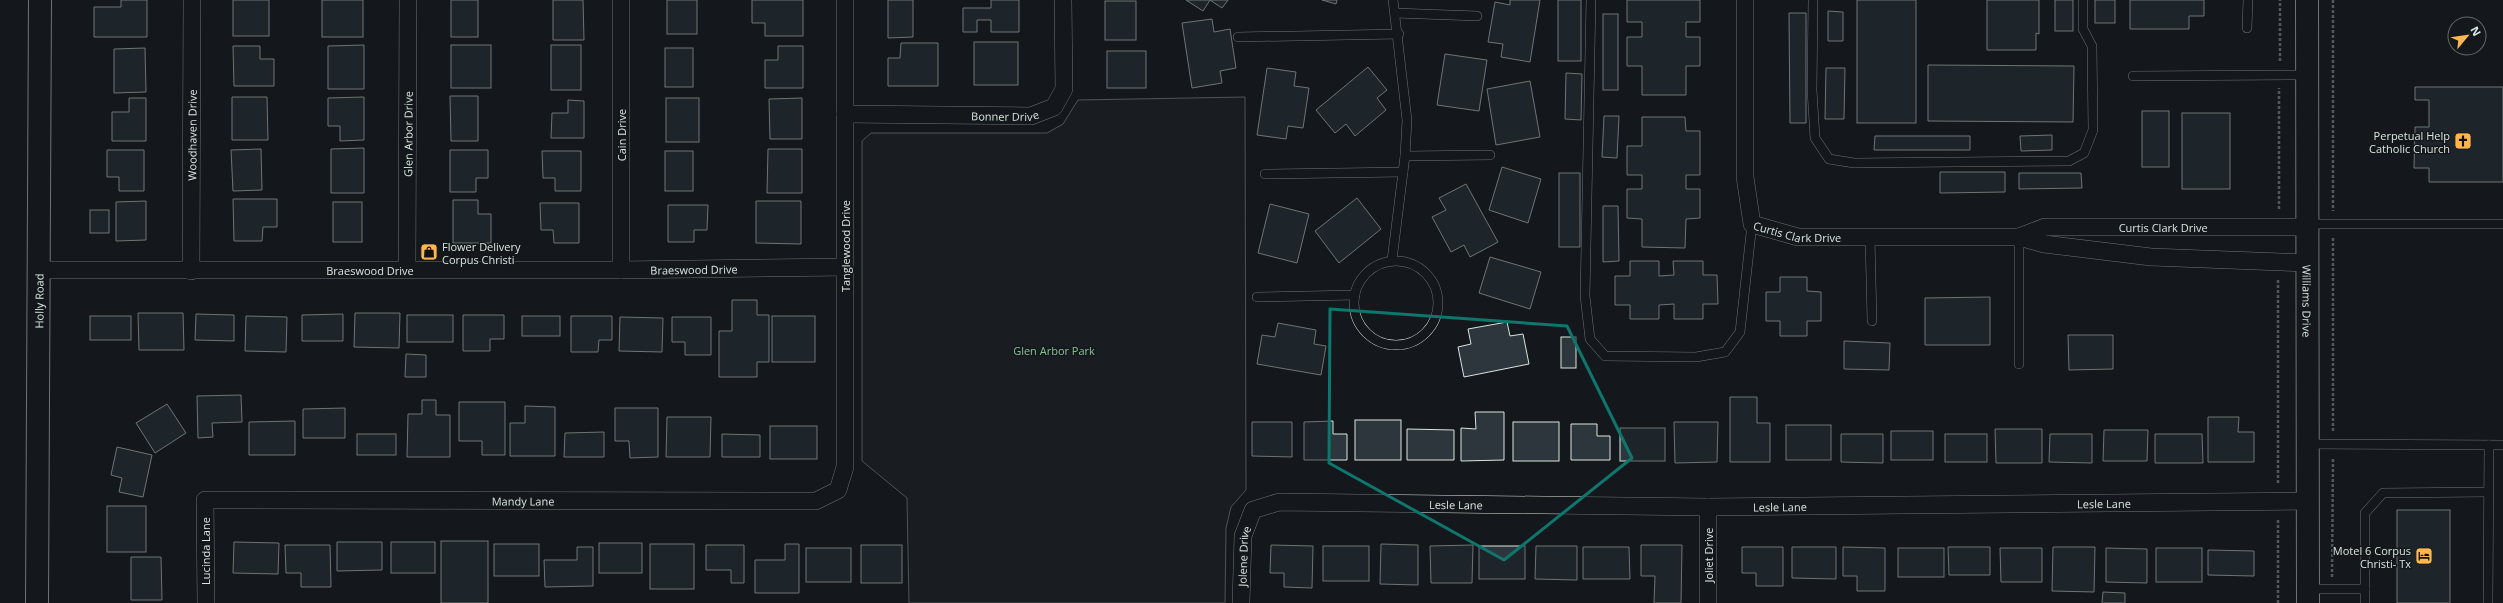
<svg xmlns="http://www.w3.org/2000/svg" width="2503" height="603" font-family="'Open Sans',sans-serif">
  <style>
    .green { fill: #202428; stroke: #939e99 }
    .building { fill: #2c363c; stroke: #d8e6dc }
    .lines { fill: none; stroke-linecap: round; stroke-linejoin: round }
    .lane-casing { stroke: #d8e6dc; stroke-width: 10 }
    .street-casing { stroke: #d8e6dc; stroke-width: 18 }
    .secondary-casing { stroke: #d8e6dc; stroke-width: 24 }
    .path { stroke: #9da8a2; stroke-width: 2.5; stroke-dasharray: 3 2; stroke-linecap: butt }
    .lane { stroke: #14181c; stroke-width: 9 }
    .street { stroke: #14181c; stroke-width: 17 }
    .secondary { stroke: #14181c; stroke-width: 22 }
    .marked { fill: none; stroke: #0f766e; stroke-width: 3; stroke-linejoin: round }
    .labels { text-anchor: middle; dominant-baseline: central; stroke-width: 3; stroke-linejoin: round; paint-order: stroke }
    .street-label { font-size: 11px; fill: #d8e6dc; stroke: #14181c }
    .poi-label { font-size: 11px; fill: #d8e6dc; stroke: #14181c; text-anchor: end }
    .park-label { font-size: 11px; fill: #8ac095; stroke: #14181c }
  </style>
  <rect width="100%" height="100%" fill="#14181c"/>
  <path class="green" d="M1245 97 1246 490 1231 507 1226 528 1225 603H909L907 498 862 461V141L871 133H1047L1063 124 1078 100Z"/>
  <g class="building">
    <path d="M121 0H147V37H94V7H121Z"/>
    <rect x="233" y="0" width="36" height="36"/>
    <rect x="322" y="0" width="41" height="37"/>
    <rect x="451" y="0" width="27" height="37"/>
    <path d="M553 0H583L584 40H553Z"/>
    <rect x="667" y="0" width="30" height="34"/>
    <path d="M752 0H803V36H765V23H752Z"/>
    <path d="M888 0H913V37L888 38Z"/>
    <path d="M991 0H1019V32H991V20H977V32H963V8H991Z"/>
    <path d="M1186 0H1210L1203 11Z"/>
    <path d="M1210 0H1228L1222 8Z"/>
    <path d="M1322 0H1337L1336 4Z"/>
    <path d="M1510 0H1540L1530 62 1501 57 1503 44 1488 42 1495 2 1510 5Z"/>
    <rect x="1558" y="0" width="23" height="61"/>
    <path d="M1627 0H1700V22H1686V37H1700V66H1686V95H1642V66H1627V37H1642V22H1627Z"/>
    <rect x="1857" y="0" width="59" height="123"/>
    <path d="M1987 0H2039V34L2036 33V50H1987Z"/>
    <rect x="2055" y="0" width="18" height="31"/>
    <rect x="2095" y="0" width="20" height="23"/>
    <path d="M2130 0H2204V16H2189V29H2130Z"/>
    <rect x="1105" y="1" width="31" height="39"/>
    <path d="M1828 11 1843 12V41H1828Z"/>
    <path d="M1789 13H1806V123H1790Z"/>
    <rect x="1603" y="14" width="15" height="76"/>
    <path d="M1212 19 1214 32 1230 29 1236 68 1220 71 1222 83 1192 88 1182 23Z"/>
    <rect x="974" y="42" width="44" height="43"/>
    <path d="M901 43H938V86H888V58H900Z"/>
    <path d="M364 45V89H328V46Z"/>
    <rect x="451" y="45" width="40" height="43"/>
    <rect x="551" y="45" width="30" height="45"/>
    <path d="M233 46H260V59H274V86H234Z"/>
    <path d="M778 46H803V88H765V60H778Z"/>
    <path d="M145 48 146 92 114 93V49Z"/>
    <rect x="665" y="48" width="28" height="39"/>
    <rect x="1107" y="51" width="39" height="37"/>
    <path d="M1445 54 1487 60 1479 111 1437 105Z"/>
    <path d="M1928 65 2074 66 2073 122 1928 121Z"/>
    <path d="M1368 67 1387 90 1377 98 1386 110 1355 136 1346 124 1335 133 1316 110Z"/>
    <path d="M1267 68 1296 72 1294 86 1309 88 1303 128 1288 126 1286 139 1257 135Z"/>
    <path d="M1826 68H1845L1844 119H1825Z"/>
    <path d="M1566 73 1582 74 1581 120 1565 119Z"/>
    <path d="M1530 81 1540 137 1496 145 1487 89Z"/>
    <path d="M2415 87H2503V182H2429V168H2414L2415 127H2429V100H2415Z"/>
    <path d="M450 96H478V141H451Z"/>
    <path d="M232 97H267L268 140H232Z"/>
    <path d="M364 97V140L340 141V126H328V98Z"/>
    <path d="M129 98H146V141H112V112H129Z"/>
    <rect x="666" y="98" width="33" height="44"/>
    <path d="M802 98V139H770L769 99Z"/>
    <path d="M568 100 584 101V138H551L552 113H568Z"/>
    <rect x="2142" y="111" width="27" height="56"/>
    <rect x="2182" y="113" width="48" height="76"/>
    <path d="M1604 116H1619L1617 158 1602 157Z"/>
    <path d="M1642 117H1685L1686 131H1700V175H1686V189H1700V218L1686 219 1685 248 1642 247V219L1627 218V189H1642V175H1627V146H1642Z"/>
    <path d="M2052 135V150L2021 151 2020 136Z"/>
    <path d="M1875 136H1970V150H1874Z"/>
    <path d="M364 148V193H331V149Z"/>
    <path d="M261 149 262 190 233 191 231 150Z"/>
    <path d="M768 149H802V193H767Z"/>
    <path d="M107 150H144V191H119V177H107Z"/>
    <path d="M450 150H488V178H476V192H450Z"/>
    <path d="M542 151H581V191H555V178H543Z"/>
    <rect x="665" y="151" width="28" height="40"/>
    <path d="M1502 167 1541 179 1528 223 1489 210Z"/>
    <path d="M1940 172H2005V192L1940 193Z"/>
    <rect x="1559" y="173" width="21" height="74"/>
    <path d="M2019 173H2081L2082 188 2019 189Z"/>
    <path d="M1466 184 1498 242 1470 257 1464 245 1451 252 1432 217 1446 210 1439 198Z"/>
    <path d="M1357 198 1381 229 1339 263 1315 231Z"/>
    <path d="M233 199H277V227H263L262 241H234Z"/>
    <path d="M453 200H478V214H491V243H453Z"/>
    <path d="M146 201V240L116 241V202Z"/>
    <path d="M756 201H801V244L756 243Z"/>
    <rect x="333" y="202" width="29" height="40"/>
    <path d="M540 203H579V243H554L553 230H541Z"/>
    <path d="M1270 204 1309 214 1297 263 1258 253Z"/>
    <path d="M668 205H708L707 230H694V242H668Z"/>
    <path d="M1603 206H1618L1619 261 1603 262Z"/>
    <rect x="90" y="210" width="19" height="23"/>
    <path d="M1490 257 1541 272 1530 309 1479 293Z"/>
    <path d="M1630 261H1659V276L1674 275 1673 261H1703V275H1717L1718 304H1703V319H1674V304L1659 305V319H1630V305H1615V276H1630Z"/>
    <path d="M1780 277H1807V291L1821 292V321H1807V336H1780V321H1766V292H1780Z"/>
    <path d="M1990 297V345H1925V298Z"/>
    <path d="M732 300H757V315H769V362H757V377H719V331H732Z"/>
    <path d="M138 313H183L184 350H139Z"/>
    <path d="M355 313H400L399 348 354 347Z"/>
    <path d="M196 314 234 315V341L195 340Z"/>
    <path d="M343 314V341H302V315Z"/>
    <rect x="407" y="315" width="46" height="27"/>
    <path d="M463 315H504V339H490V351H463Z"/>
    <rect x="90" y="316" width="41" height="24"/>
    <path d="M246 316 287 317 286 352 245 351Z"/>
    <rect x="522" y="316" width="38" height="20"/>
    <path d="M571 316H612V340H599L598 352H571Z"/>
    <rect x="772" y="316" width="43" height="46"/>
    <path d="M620 317 663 318 662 352 619 351Z"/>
    <path d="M672 317H711V355H685V342H672Z"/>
    <path d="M1507 322 1510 336 1523 334 1529 364 1464 377 1458 347 1471 344 1468 329Z"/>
    <path d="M1278 323 1316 330 1314 344 1326 346 1321 375 1257 364 1262 335 1275 337Z"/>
    <path d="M2068 335H2113V369L2069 370Z"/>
    <rect x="1561" y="337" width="15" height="31"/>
    <path d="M1844 341 1890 343 1889 370 1844 369Z"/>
    <path d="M406 354 426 355V377H405Z"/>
    <path d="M241 395 242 422 212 423 213 437 198 438 197 396Z"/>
    <path d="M1730 397H1757V423H1770V462H1730Z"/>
    <path d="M422 400H436V415H450V457H407L408 414H422Z"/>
    <path d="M459 402H505V455H482V441H459Z"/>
    <path d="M167 404 186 433 155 453 136 423Z"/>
    <path d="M525 406 555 407V456H510V423H525Z"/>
    <path d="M345 408V438H303V409Z"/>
    <path d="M615 408H658V457L630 458 629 441H615Z"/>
    <path d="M1475 412H1504V460L1461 461V428L1476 429Z"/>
    <path d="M667 417H711L710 457H666Z"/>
    <path d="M2208 417H2239L2238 432H2254V462H2208Z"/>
    <rect x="1355" y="420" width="46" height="40"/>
    <path d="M295 421V455H249V422Z"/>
    <path d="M1333 421V434H1347V460H1304V422Z"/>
    <path d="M1252 422H1292V457L1252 456Z"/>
    <rect x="1513" y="422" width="46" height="39"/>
    <path d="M1674 422H1718L1717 462 1675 463Z"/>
    <path d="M1571 424H1597V436H1610V460H1571Z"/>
    <rect x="1786" y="425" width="45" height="35"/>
    <rect x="770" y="426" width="47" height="33"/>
    <rect x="1620" y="428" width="45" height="33"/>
    <path d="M1407 429 1454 430V460H1407Z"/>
    <path d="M1995 429H2042V463H1996Z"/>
    <path d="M2104 430H2148L2147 461H2103Z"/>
    <rect x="1891" y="431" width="42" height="29"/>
    <path d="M604 432V457H564L565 433Z"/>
    <rect x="357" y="434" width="39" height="21"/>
    <path d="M722 434 760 435V457H722Z"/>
    <path d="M1841 434H1883V463L1841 462Z"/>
    <rect x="1945" y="434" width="42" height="28"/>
    <path d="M2050 434H2092V463L2049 462Z"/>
    <path d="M2155 434H2202L2203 463H2155Z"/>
    <path d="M117 447 152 455 143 497 119 492 122 478 111 475Z"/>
    <rect x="107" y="506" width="39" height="46"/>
    <rect x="2397" y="510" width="53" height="93"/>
    <rect x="441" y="541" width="47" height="62"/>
    <path d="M234 542 279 543 278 574 233 573Z"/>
    <path d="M337 542H382V570L337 571Z"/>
    <rect x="391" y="542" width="44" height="31"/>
    <rect x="599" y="543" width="43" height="30"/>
    <rect x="494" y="544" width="45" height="32"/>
    <rect x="650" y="544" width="44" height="45"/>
    <path d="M785 544H799V593H755V560H785Z"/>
    <path d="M1381 544 1418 545V585L1380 584Z"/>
    <path d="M285 545H330L331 587H301V573H286Z"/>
    <path d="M706 545H744V583H731V570H706Z"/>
    <rect x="861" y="545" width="41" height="38"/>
    <path d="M1271 545 1313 546 1312 588 1284 587V573H1270Z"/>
    <path d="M1473 545 1472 583H1431L1430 546Z"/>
    <path d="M1641 545H1682L1681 603H1654L1655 576H1641Z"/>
    <rect x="1323" y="546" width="46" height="35"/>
    <rect x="1479" y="546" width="46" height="33"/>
    <path d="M1536 546H1577V580L1535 579Z"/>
    <path d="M577 547H593V586L545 587 544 560H577Z"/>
    <path d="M1583 547H1629L1630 579H1583Z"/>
    <path d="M1742 547H1783V586H1756V573H1742Z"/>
    <path d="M1792 547H1836V579L1792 578Z"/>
    <path d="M1843 547 1885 548V591H1857V576H1843Z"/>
    <path d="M1948 547H1990V575H1949Z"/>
    <path d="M2053 547H2095L2094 592 2052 591Z"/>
    <rect x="806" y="548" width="45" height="34"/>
    <rect x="1898" y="548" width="46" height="29"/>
    <path d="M2000 548H2042V582H2001Z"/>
    <path d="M2106 548 2147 549V583L2106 582Z"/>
    <rect x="2156" y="548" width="46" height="34"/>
    <path d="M2208 550 2254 551V576L2208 575Z"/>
    <path d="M131 557H161L162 600H131Z"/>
    <path d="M2103 592 2125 593V603H2102Z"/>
  </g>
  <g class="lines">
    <g class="lane-casing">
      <g id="lane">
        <path d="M1591 0 1585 296 1590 339 1605 356 1696 357 1725 352 1740 332 1752 224"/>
        <path d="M1813 0 1812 90 1815 138 1829 159 1854 163 2069 161 2084 153 2093 130 2092 46 2083 29V0"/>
        <path d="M1395 13 1477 16"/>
        <path d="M2247 28 2248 0"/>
        <path d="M1238 37 1399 34"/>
        <path d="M2133 76 2307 75"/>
        <path d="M1405 156 1490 155"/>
        <path d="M1265 174 1403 172"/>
        <path d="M2309 224H2503"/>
        <path d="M1870 237 1872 321"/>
        <path d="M2019 237V364"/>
        <path d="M1392 260 1405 156 1407 120 1393 0"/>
        <circle cx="1396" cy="303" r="42"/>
        <path d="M1257 297 1355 295"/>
        <path d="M2309 444 2503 445"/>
        <path d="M2308 589H2365V603"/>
        <path d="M2365 589V513L2383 493 2488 492"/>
        <path d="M2488 603 2489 445"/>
      </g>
    </g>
    <g class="street-casing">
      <g id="street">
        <path d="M621 0V270"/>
        <path id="s1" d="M1745 0V177L1752 224 1798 237H2019L2044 244 2151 257 2308 263"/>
        <path id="s2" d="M845 114 1031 116 1054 107 1064 89 1063 0"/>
        <path id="s3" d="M2019 237 2045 227H2308"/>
        <path id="s4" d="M407 268 408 0"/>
        <path id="s5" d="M38 270H621L845 267"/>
        <path id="s6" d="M191 271 192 0"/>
        <path d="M1708 507V603"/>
        <path id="s7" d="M206 603 205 500 816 501 838 490 845 467V0"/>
        <path id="s8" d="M1241 603 1243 536 1253 510 1279 502 1708 507 2307 501"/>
      </g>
    </g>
    <g class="secondary-casing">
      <g id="secondary">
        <path id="s9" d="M2307 0 2308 603"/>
        <path id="s10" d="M37 603 40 0"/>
      </g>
    </g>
    <g class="path">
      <path d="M2333 0V211"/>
      <path d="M2280 61V0"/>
      <path d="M2279 209V88"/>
      <path d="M2333 431V238"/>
      <path d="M2278 483V278"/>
      <path d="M2332 577 2333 458"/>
      <path d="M2278 603V518"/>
    </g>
    <use href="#lane" class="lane"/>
    <use href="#street" class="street"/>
    <use href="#secondary" class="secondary"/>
  </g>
  <path d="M0 0H2503V603H0ZM1330 309 1567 326 1632 458 1504 560 1329 463Z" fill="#14181c" fill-opacity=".55" fill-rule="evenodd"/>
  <path class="marked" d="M1330 309 1567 326 1632 458 1504 560 1329 463Z"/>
  <defs>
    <g id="church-square" transform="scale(0.9)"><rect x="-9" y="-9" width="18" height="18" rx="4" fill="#ffb74d" stroke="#14181c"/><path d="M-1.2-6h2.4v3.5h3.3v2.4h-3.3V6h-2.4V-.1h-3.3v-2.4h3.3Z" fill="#111"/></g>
    <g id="shop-square" transform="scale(0.9)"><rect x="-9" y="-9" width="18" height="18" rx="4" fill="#ffb74d" stroke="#14181c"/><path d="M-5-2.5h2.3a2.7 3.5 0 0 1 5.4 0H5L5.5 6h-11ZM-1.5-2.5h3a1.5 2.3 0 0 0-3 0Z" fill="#111"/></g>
    <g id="hotel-square" transform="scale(0.9)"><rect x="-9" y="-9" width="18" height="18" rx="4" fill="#ffb74d" stroke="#14181c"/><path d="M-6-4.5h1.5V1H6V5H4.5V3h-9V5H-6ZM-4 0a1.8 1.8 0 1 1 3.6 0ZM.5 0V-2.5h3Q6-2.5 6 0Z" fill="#111"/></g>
  </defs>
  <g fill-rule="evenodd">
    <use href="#church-square" x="2463" y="141"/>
    <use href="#shop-square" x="429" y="252"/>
    <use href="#hotel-square" x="2424" y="556"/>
  </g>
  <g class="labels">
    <g class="street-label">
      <text stroke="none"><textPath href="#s2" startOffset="160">Bonner Drive</textPath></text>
      <text stroke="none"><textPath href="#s4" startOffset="134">Glen Arbor Drive</textPath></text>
      <text stroke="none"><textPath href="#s6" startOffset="136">Woodhaven Drive</textPath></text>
      <text transform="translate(621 135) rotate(-90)">Cain Drive</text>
      <text stroke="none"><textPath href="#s3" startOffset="146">Curtis Clark Drive</textPath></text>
      <text stroke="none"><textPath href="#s1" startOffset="271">Curtis Clark Drive</textPath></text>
      <text transform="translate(845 246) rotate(-90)">Tanglewood Drive</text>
      <text stroke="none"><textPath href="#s5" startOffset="332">Braeswood Drive</textPath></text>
      <text stroke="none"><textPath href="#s5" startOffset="656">Braeswood Drive</textPath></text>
      <text stroke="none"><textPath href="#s9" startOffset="301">Williams Drive</textPath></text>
      <text stroke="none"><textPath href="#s10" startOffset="302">Holly Road</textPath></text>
      <text stroke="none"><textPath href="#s7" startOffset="421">Mandy Lane</textPath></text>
      <text stroke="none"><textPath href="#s8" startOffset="299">Lesle Lane</textPath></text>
      <text stroke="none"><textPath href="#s8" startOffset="947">Lesle Lane</textPath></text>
      <text stroke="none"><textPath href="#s8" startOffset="623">Lesle Lane</textPath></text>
      <text transform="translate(205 551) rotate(-90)">Lucinda Lane</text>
      <text transform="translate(1708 555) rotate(-90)">Joliet Drive</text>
      <text stroke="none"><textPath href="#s8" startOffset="47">Jolene Drive</textPath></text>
    </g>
    <g class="poi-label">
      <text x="2450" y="135">Perpetual Help<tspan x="2450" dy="13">Catholic Church</tspan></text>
      <text x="442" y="246" text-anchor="start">Flower Delivery<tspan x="442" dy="13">Corpus Christi</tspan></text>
      <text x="2411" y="550">Motel 6 Corpus<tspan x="2411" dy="13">Christi- Tx</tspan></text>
    </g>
    <g class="park-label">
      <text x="1054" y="350">Glen Arbor Park</text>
    </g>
  </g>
  <g transform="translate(2467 36) rotate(61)"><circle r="19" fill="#14181c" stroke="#626a69"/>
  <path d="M0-3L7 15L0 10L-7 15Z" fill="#ffb74d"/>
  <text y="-6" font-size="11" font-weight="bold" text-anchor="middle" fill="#d8e6dc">N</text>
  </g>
</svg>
